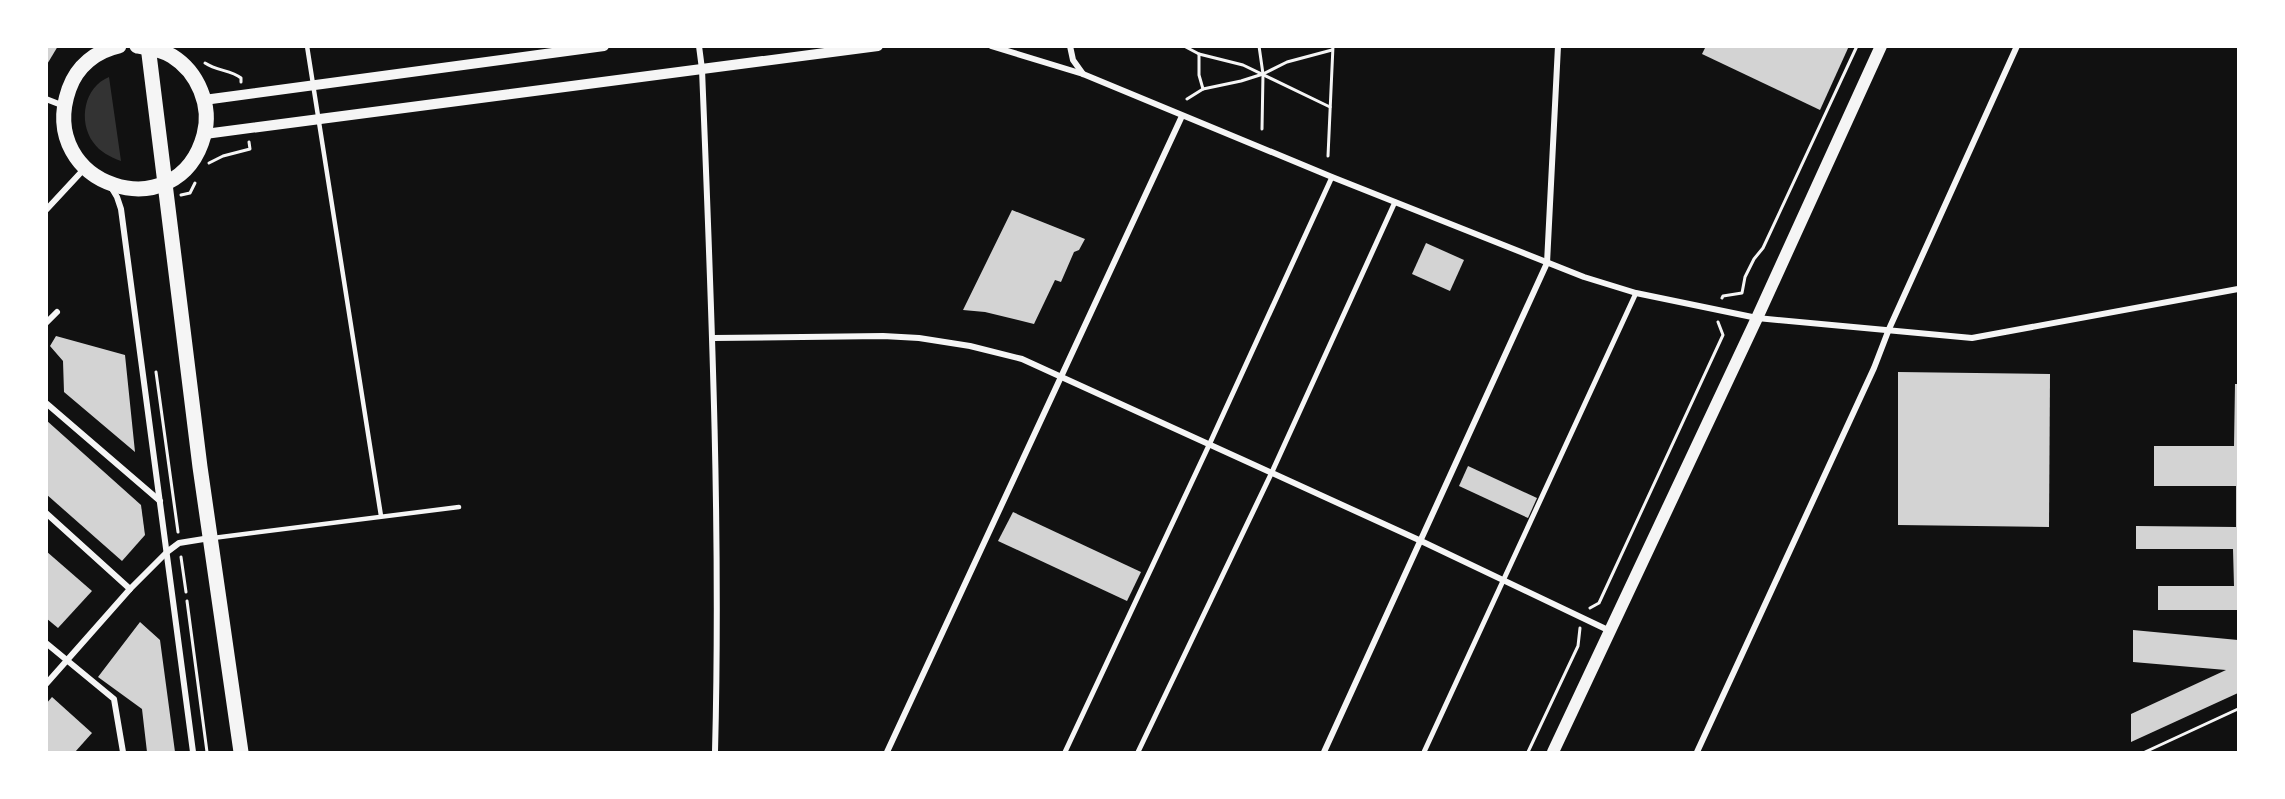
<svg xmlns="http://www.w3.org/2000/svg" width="2285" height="799" font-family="Raleway,sans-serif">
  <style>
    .water { fill: #333 }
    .building { fill: #d3d3d3 }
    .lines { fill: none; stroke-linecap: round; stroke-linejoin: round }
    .path { stroke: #f5f5f5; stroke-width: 3 }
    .service { stroke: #f5f5f5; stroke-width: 4.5 }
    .pedestrian { stroke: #f5f5f5; stroke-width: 5 }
    .minor { stroke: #f5f5f5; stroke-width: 6 }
    .tertiary { stroke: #f5f5f5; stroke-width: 10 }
    .secondary { stroke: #f5f5f5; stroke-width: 12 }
    .primary { stroke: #f5f5f5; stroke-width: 15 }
  </style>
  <rect width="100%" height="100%" fill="#111"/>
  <path class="water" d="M109 77 121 161C110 157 100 152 93 142 78 121 84 87 109 77Z"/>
  <g class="building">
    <path d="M46 46H58L46 66Z"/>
    <path d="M1706 46H1849L1820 110 1702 54Z"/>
    <path d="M1012 210 1085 239 1079 250 1074 252 1061 282 1055 280 1034 324 985 312 963 310Z"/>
    <path d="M1426 243 1464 260 1450 291 1412 274Z"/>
    <path d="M56 336 125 355 135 452 64 392 63 361 50 346Z"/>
    <path d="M1898 372 2050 374 2049 527 1898 525Z"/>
    <path d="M2235 384H2238V610H2158V586H2234L2233 549H2136V526L2236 527V486H2154V446H2234Z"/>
    <path d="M46 420 141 505 145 535 122 561 46 494Z"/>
    <path d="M1468 466 1537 498 1528 518 1459 486Z"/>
    <path d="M1013 512 1141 572 1127 601 998 541Z"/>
    <path d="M46 551 92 591 58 628 46 618Z"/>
    <path d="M140 622 160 640 175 752H147L142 709 98 677Z"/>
    <path d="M2133 630 2238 640V693L2131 742V714L2226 670 2133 662Z"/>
    <path d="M52 697 92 733 75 752H46V704Z"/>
  </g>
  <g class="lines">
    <g class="path">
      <path d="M1184 46 1199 54 1243 65 1330 107"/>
      <path d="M1259 46 1263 74 1262 129"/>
      <path d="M1199 54V75L1203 89"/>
      <path d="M205 63C217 71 231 70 241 78V82"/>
      <path d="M1187 99 1203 89 1241 81 1263 74 1287 62 1332 50"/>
      <path d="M1328 156 1333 46"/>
      <path d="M209 163 223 156 250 149 249 142"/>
      <path d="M181 195 190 193 195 183"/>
      <path d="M1722 298 1723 296 1742 293 1745 277 1754 259 1763 248 1857 46"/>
      <path d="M156 372 178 532"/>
      <path d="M181 557 186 592"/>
      <path d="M187 601 207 752"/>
      <path d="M1590 608 1599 603 1723 335 1718 322"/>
      <path d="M1528 752 1578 646 1580 628"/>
      <path d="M2145 752 2238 709"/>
    </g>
    <g class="service">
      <path d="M307 46 381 516"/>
      <path d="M213 538 459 507"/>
    </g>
    <g class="pedestrian">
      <path d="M1065 752 1210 443 1332 177"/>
      <path d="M1138 752 1272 472 1395 202"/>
      <path d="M1424 752 1636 293"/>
    </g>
    <g class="minor">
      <path d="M699 46 702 69C711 296 721 525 715 752"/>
      <path d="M991 46 1083 74 1332 177 1584 277 1636 293 1757 318 1972 338 2238 289"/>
      <path d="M1070 46 1073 60 1083 74"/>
      <path d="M46 99 64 106"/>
      <path d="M111 187 117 197 121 209 193 752"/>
      <path d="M46 210 85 168"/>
      <path d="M46 323 57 312"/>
      <path d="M713 338 883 336 919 338 970 346 1022 359 1419 540 1610 631"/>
      <path d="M46 403 160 501"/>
      <path d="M46 513 130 589"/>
      <path d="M46 643 114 699 123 752"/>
      <path d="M46 684 130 589 167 552 179 543 210 538"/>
      <path d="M887 752 1182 116"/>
      <path d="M1324 752 1547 263 1558 46"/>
      <path d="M1697 752 1874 368 1889 329 2017 46"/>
    </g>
    <g class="tertiary">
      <path d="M204 100 604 46"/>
      <path d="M205 134 878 46"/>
    </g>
    <path class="secondary" d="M1553 752 1757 318 1881 46"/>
    <g class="primary">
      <path d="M119 46C96 51 77 66 69 89 35 186 178 232 204 135 212 106 198 72 172 56 162 50 149 48 137 46"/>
      <path d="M148 46 200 467 241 752"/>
    </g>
  </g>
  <rect width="2285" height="799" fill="none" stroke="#ffffff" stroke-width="96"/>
</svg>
